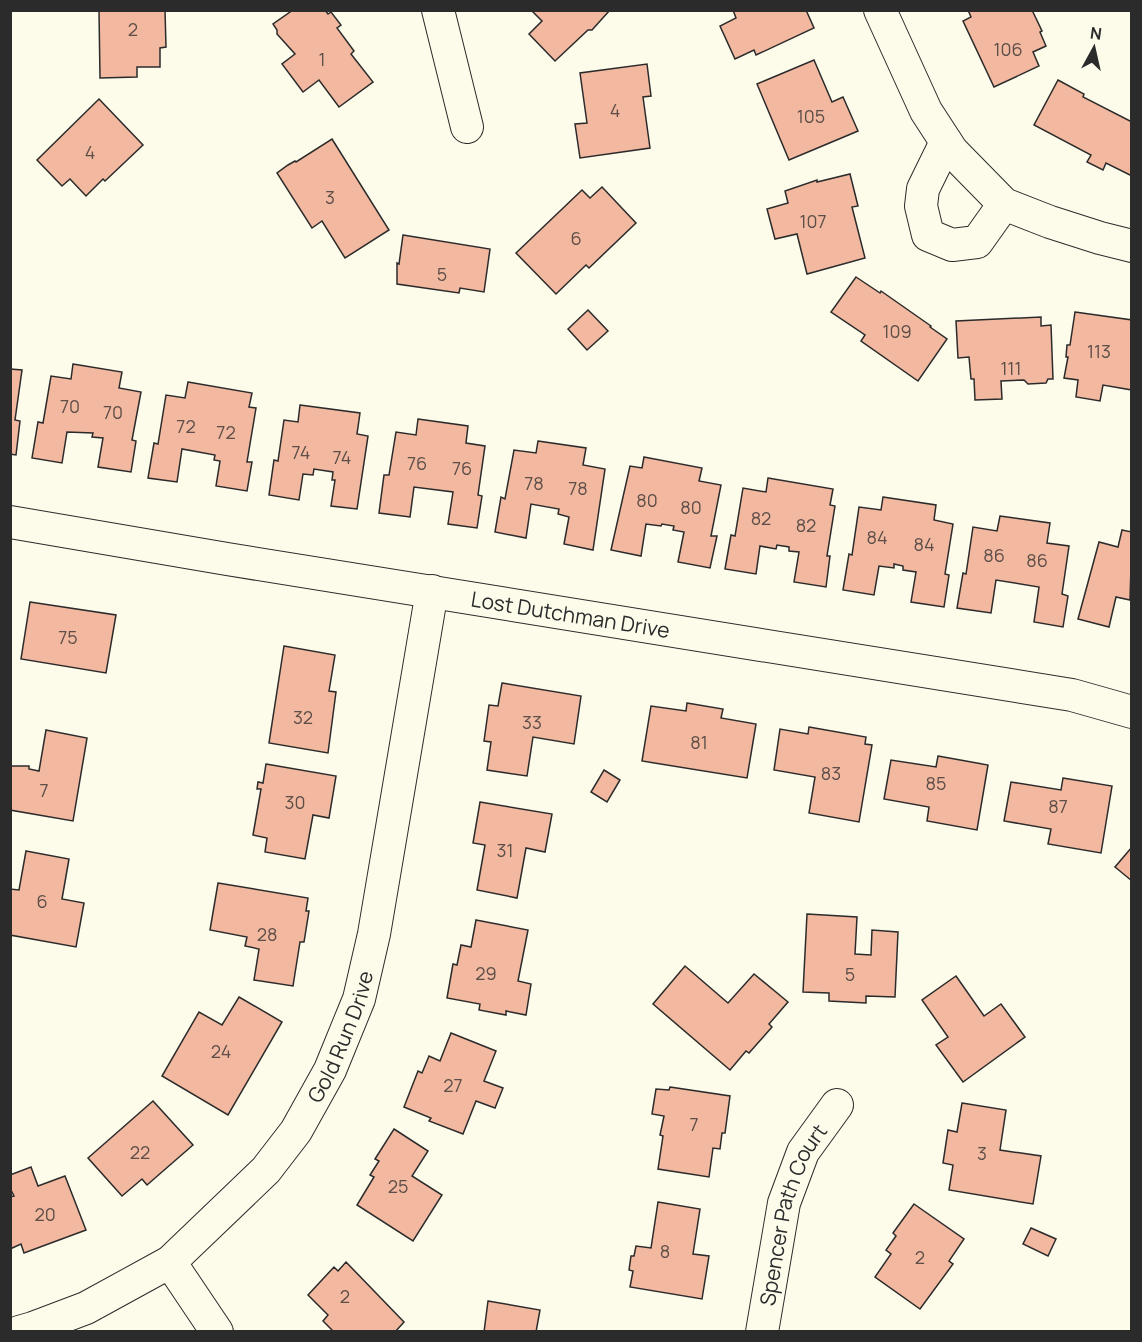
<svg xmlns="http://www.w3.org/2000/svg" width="1142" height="1342" font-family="Manrope,sans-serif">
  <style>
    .building { fill: #f2b8a0; stroke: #2b2b2b; stroke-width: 1.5 }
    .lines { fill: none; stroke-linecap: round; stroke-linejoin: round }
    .street-casing { stroke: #2b2b2b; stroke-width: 34 }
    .street { stroke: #fdfbea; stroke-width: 32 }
    .labels { text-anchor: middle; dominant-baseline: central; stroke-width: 4.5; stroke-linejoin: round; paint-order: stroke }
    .number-label { font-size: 18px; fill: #5d4e48 }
    .street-label { font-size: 21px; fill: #2b2b2b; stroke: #fdfbea }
  </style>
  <rect width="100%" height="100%" fill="#fdfbea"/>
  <g class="building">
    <path d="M165 10 166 47 160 48V67H137V77L100 78 99 11Z"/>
    <path d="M293 10H325L328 14 331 12 341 25 337 28 354 51 351 54 373 82 339 107 319 80 303 92 282 64 295 54 277 34V30L273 24Z"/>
    <path d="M535 10H610L592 30H588L555 61 529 34 542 21 533 12Z"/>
    <path d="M733 10H806L814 28 756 55 754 50 735 59 720 26 736 18Z"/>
    <path d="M968 10H1032L1042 31 1040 32 1046 46 1033 52 1039 66 994 87 963 21 971 17Z"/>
    <path d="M814 60 832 102 843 97 858 131 789 160 757 84Z"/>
    <path d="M647 64 651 96 643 97 650 148 580 158 575 124 587 123 580 73Z"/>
    <path d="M1058 80 1084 94 1083 97 1132 122V176L1106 163 1103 170 1087 162 1091 155 1034 125Z"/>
    <path d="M99 99 143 145 105 181 103 179 86 196 70 179 62 186 37 160Z"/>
    <path d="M332 139 389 230 345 258 322 221 312 228 277 173 288 165 295 161 296 162Z"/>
    <path d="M850 174 858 206 852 207 865 258 807 274 797 234 775 239 767 209 788 203 785 191 817 180V182Z"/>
    <path d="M602 187 636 223 589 268 586 265 556 294 516 253 582 190 590 198Z"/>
    <path d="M403 235 490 249 484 292 460 288 459 293 397 284V263L399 264Z"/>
    <path d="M856 277 880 293 881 291 931 326 930 327 947 339 918 381 861 341 865 335 831 312Z"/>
    <path d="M588 310 608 331 587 350 568 329Z"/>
    <path d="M1075 312 1132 320V390L1103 385 1100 401 1076 397 1078 380 1064 378 1068 357H1066L1067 345H1070Z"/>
    <path d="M1041 317V326L1051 325 1053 379H1048L1046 383 1028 384 1024 380 1001 381 1002 399 975 400 974 379H971L969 357 958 358 956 321Z"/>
    <path d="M73 364 122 372 119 388 141 392 132 440 136 441 131 472 98 467 103 438 92 437 93 433 67 432 62 463 32 458 38 422 43 423 51 376 71 379Z"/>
    <path d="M10 369 22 370 15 420 20 421 16 455 10 454Z"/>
    <path d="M188 382 252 393 249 407 256 408 247 462H252L247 491 216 486 220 461 214 460 215 455 182 449 177 482 148 478 154 443 158 444 166 395 185 398Z"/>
    <path d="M300 405 360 413 357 434 368 436 357 509 331 506 335 480H332L333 472 314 469 313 475 303 474 299 500 269 495 274 460 278 461 284 420 298 422Z"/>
    <path d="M418 419 468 426 466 443 485 446 478 495 482 496 477 528 448 524 453 492 414 487 410 517 379 513 384 475H389L396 432 416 435Z"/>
    <path d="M538 441 586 448 583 465 605 469 593 550 564 544 569 517 558 514 559 509 531 504 526 538 495 532 501 497 505 499 514 450 536 453Z"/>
    <path d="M644 457 702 468 699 481 721 485 711 536H717L710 568 678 562 684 532 673 530 674 526 662 524 661 526 646 524 641 556 611 550 630 466 642 468Z"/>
    <path d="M768 478 833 489 830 505 835 506 827 556H830L826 587 794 582 799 552 789 551V547L777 545 776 549 760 546 756 574 725 569 731 535 735 536 743 488 766 492Z"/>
    <path d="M883 497 936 505 934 520 953 524 945 574 949 575 944 607 911 602 916 572 903 570V566L894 564V568L879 566 874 595 843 590 849 554 852 555 859 507 881 510Z"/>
    <path d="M1000 516 1050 523 1047 543 1069 546 1062 594 1068 596 1063 627 1034 622 1039 587 996 580 991 613 957 608 963 573 966 574 973 527 997 531Z"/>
    <path d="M1122 530 1132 532 1130 600 1116 597 1109 627 1078 619 1099 542 1118 547Z"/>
    <path d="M30 602 116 615 106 673 21 659Z"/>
    <path d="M284 646 335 655 329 691 336 692 328 753 269 743Z"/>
    <path d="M502 683 581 696 574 744 533 737 527 776 487 770 491 742 484 741 489 705 498 706Z"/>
    <path d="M687 703 723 709 721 718 756 724 747 778 642 761 651 706 686 711Z"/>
    <path d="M809 727 866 737 865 744 872 745 859 822 809 813 815 777 774 770 780 729 808 734Z"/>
    <path d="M46 730 87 738 73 821 10 810V766H29V769L39 771Z"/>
    <path d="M938 756 988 765 977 830 927 821 929 807 884 799 891 760 936 767Z"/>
    <path d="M266 764 336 776 329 818 313 815 305 859 265 852 267 838 253 835 261 789H257L258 782 263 783Z"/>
    <path d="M604 770 620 780 607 802 591 792Z"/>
    <path d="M1063 778 1112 786 1101 853 1048 844 1051 829 1004 821 1011 782 1061 790Z"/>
    <path d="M480 802 552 814 545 852 526 848 517 898 477 890 485 845 473 843Z"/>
    <path d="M1132 847V881L1115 867Z"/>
    <path d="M26 851 69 859 62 899 84 903 76 947 10 935V889L19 890Z"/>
    <path d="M218 883 308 898 306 911H309L304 942H300L293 986 254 980 259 949 245 946 247 937 210 930Z"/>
    <path d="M807 914 857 917 855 954 871 955 872 930 898 932 895 997 866 996V1003L829 1001V993L803 992Z"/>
    <path d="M476 920 528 930 518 981 531 984 526 1015 506 1011V1015L479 1010 480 1004 447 998 453 964 457 965 461 945 471 947Z"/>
    <path d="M685 966 728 1003 754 974 788 1002 769 1024 772 1027 749 1053 746 1051 730 1070 653 1004Z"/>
    <path d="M956 976 984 1016 1001 1004 1025 1037 963 1082 936 1045 948 1037 922 1000Z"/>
    <path d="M239 997 282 1022 228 1115 162 1076 199 1012 222 1025Z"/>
    <path d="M451 1033 496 1051 484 1081 503 1088 495 1108 476 1101 463 1134 429 1121 431 1118 404 1107 418 1071 422 1073 429 1056 440 1061Z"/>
    <path d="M670 1087 730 1096 725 1133H722L720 1149 713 1148 709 1177 658 1169 663 1136 660 1135 664 1116 652 1114 656 1089 669 1090Z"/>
    <path d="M153 1101 193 1145 147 1185 142 1179 122 1196 88 1158Z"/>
    <path d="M962 1103 1006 1110 1000 1150 1041 1156 1033 1204 949 1190 953 1165 943 1163 948 1130 957 1132Z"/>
    <path d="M394 1129 428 1151 412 1176 442 1195 413 1241 357 1205 374 1177 370 1175 379 1161 375 1159Z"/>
    <path d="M31 1167 38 1186 65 1176 86 1230 24 1253 21 1244 10 1249V1197L14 1196 10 1188V1175Z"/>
    <path d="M658 1202 700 1209 693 1254 709 1256 702 1299 630 1287 633 1271 629 1270 631 1256H634L636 1246 651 1248Z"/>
    <path d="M914 1204 964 1239 949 1261 953 1264 920 1309 875 1277 891 1254 886 1250 896 1236 893 1233Z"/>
    <path d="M1031 1228 1056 1239 1048 1256 1023 1244Z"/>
    <path d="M346 1262 404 1322 395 1332H334L323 1321 328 1315 308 1295 334 1267 338 1271Z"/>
    <path d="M488 1301 540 1310 536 1332H484Z"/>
  </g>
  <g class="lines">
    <g class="street-casing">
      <g id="street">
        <path d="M438 10 467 127"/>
        <path d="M880 10 926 111 952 151 1004 204 1050 222 1100 238 1132 246"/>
        <path d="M946 142 923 189 921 206 928 235 952 245 977 242 1004 204"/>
        <path id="s1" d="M10 522 227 559 1072 695 1132 712"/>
        <path d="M170 1262 217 1332"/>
        <path id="s2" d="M19 1332 33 1328 86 1308 170 1262 266 1170 296 1131 330 1070 359 999 374 934 432 591"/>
        <path id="s3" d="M762 1332 784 1203 803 1152 837 1105"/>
      </g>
    </g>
    <use href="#street" class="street"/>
  </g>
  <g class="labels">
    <g class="number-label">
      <text x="133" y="29">2</text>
      <text x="1008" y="49">106</text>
      <text x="322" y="59">1</text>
      <text x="615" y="110">4</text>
      <text x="811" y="116">105</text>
      <text x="90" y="152">4</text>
      <text x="330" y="197">3</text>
      <text x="813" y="221">107</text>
      <text x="576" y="238">6</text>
      <text x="442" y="274">5</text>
      <text x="897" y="331">109</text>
      <text x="1099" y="351">113</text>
      <text x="1011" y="368">111</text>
      <text x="70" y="406">70</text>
      <text x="113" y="412">70</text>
      <text x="186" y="426">72</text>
      <text x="226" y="432">72</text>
      <text x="301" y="452">74</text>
      <text x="342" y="457">74</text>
      <text x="417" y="463">76</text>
      <text x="462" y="468">76</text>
      <text x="534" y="483">78</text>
      <text x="578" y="488">78</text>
      <text x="647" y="500">80</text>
      <text x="691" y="507">80</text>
      <text x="761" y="518">82</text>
      <text x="806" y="525">82</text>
      <text x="877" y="537">84</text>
      <text x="924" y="544">84</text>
      <text x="994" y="555">86</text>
      <text x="1037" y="560">86</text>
      <text x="68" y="637">75</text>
      <text x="303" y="717">32</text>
      <text x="532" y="722">33</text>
      <text x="699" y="742">81</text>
      <text x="831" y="773">83</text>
      <text x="936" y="783">85</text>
      <text x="44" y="790">7</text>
      <text x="295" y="802">30</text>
      <text x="1058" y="806">87</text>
      <text x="505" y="850">31</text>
      <text x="42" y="901">6</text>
      <text x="267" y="934">28</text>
      <text x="486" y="973">29</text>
      <text x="850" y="974">5</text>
      <text x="221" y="1051">24</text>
      <text x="453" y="1085">27</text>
      <text x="694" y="1124">7</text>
      <text x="140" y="1152">22</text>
      <text x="982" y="1153">3</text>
      <text x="398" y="1186">25</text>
      <text x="45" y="1214">20</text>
      <text x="665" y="1251">8</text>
      <text x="920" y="1257">2</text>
      <text x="345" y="1296">2</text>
    </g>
    <g class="street-label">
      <text stroke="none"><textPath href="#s1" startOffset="568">Lost Dutchman Drive</textPath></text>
      <text stroke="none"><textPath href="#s2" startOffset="454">Gold Run Drive</textPath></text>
      <text stroke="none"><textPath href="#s3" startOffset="122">Spencer Path Court</textPath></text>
    </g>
  </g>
  <rect width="1142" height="1342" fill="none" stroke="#2b2b2b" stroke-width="24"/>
  <g transform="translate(1094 48) rotate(8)" stroke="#fdfbea" stroke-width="4.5" paint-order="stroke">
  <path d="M0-4.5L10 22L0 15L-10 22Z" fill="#2b2b2b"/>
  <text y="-9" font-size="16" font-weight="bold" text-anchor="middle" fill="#2b2b2b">N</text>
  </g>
</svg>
